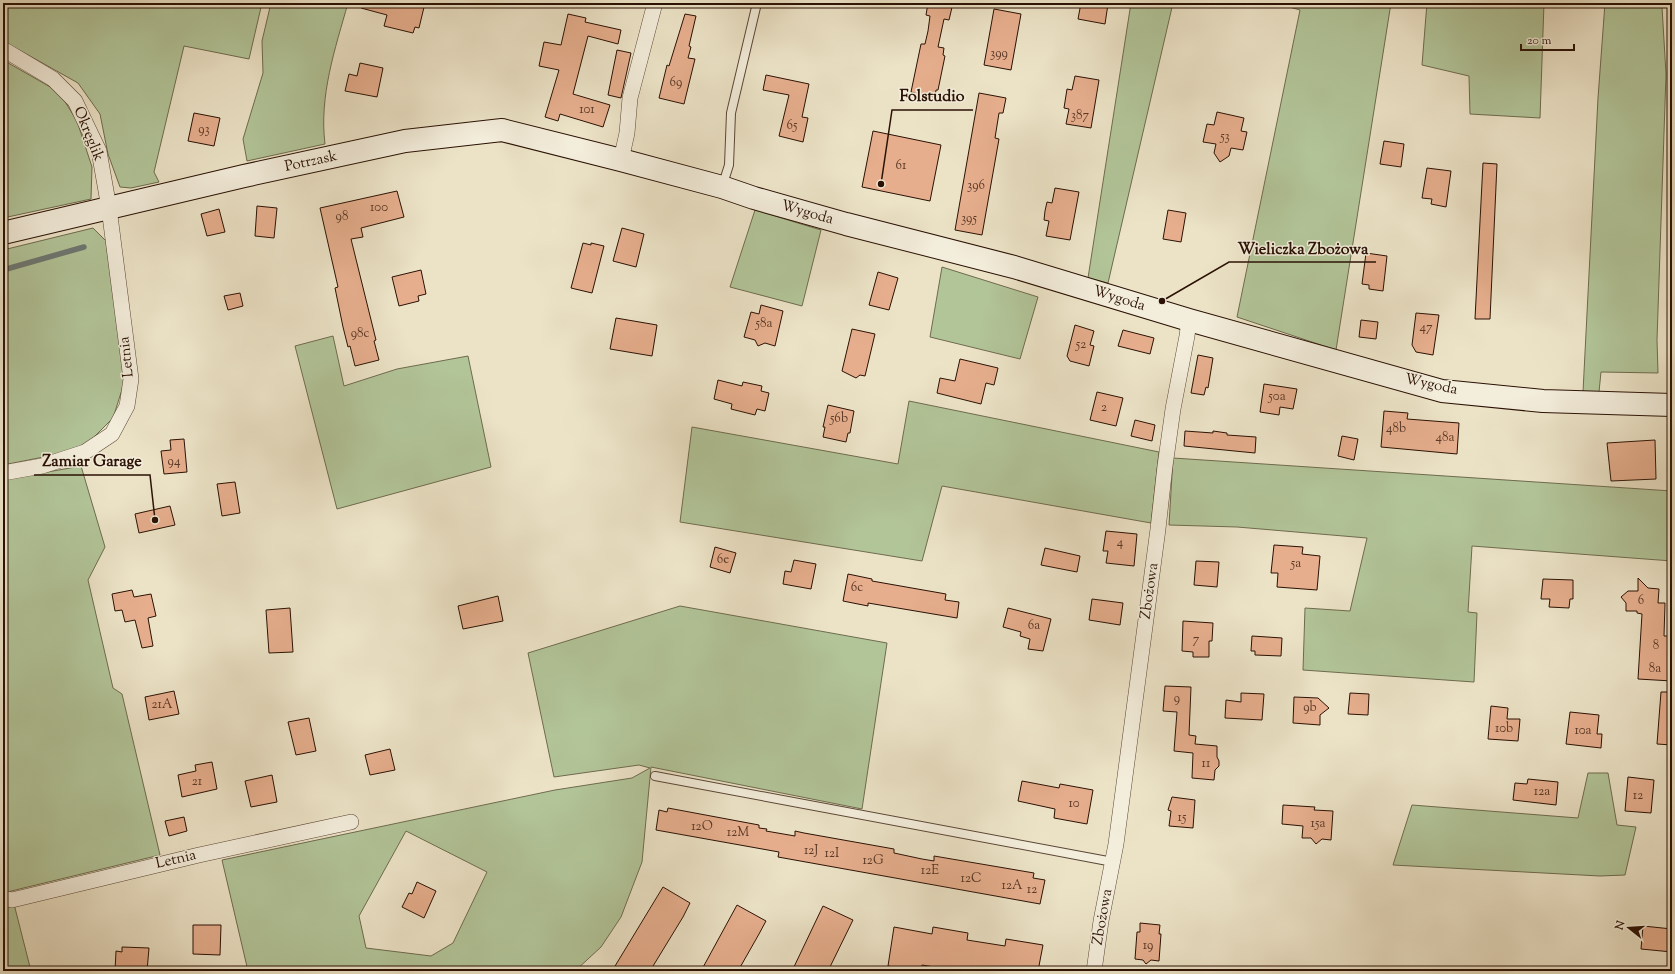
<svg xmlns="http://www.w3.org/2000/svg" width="1675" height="974" font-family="'Sorts Mill Goudy',serif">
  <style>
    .green { fill: #b2c599; stroke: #6e6b4e; fill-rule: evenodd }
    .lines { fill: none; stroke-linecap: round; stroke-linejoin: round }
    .stream { stroke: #6e7873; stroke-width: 5.5 }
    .building { fill: #e6ae8d; stroke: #2a1104 }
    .lane-casing { stroke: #5a4635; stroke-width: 10 }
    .street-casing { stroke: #5a4635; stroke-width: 16 }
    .secondary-casing { stroke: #2a1104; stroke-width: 24 }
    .lane { stroke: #f3eddb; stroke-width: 8 }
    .street { stroke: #f3eddb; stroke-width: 15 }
    .secondary { stroke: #f3eddb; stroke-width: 22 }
    .labels { text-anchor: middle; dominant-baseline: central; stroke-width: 3; stroke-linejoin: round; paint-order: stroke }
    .number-label { font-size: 13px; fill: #593826 }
    .street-label { font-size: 15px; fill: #2a1104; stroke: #f3eddb }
    .leader { fill: none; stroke: #2a1104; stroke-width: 1.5 }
    .callout-dot { fill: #2a1104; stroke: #f3eddb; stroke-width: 1.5 }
    .callout-label { font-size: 16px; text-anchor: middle; font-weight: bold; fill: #2a1104; stroke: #f3eddb; stroke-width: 3; stroke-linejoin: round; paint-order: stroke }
  </style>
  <rect width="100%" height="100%" fill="#ece3c7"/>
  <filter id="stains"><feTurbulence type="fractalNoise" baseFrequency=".005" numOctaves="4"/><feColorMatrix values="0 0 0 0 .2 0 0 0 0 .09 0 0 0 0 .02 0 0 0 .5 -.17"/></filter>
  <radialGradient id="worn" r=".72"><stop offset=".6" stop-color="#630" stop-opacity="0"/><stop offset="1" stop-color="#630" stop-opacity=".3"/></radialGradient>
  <g class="green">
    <path d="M3 3H262L249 59 184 46 154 172 159 182 131 188 120 187 108 154 100 114 78 83 21 51 3 43Z"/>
    <path d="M271 3H348C335 49 319 96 325 144L247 161 243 139 263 73 262 41Z"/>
    <path d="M1131 3H1173L1108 283 1088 278Z"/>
    <path d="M1275 3H1391L1336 350 1237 317 1300 10Z"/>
    <path d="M1427 3H1544L1540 118 1470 114 1469 76 1422 65Z"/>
    <path d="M1605 3H1672V5L1662 7 1666 74 1657 340 1658 373 1601 372 1599 392H1583L1598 98Z"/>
    <path d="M3 60 59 92 77 121 92 167 91 199 3 218Z"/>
    <path d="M755 210 821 230 802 306 730 287Z"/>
    <path d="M93 228 106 241 125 380 113 418 87 444 64 453 3 465V250Z"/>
    <path d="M942 267 1038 297 1020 359 930 337Z"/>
    <path d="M333 336 344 386 397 369 468 356 491 467 337 509 295 346Z"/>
    <path d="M909 401 1159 452 1151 523 942 486 922 561 680 522 692 427 898 464Z"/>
    <path d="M1173 458 1672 491V561L1472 546 1468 612 1477 613 1474 682 1303 670 1305 608 1350 611 1367 538 1237 527 1169 525Z"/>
    <path d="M81 466 105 547 88 580 113 688 122 694 160 855 3 893V480Z"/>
    <path d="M680 606 887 643 862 809 651 767 642 862 621 917 601 947 575 971H248L222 860 555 790 632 778 650 768 639 765 554 777 528 653ZM406 831 487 872 453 943 431 956 366 948 359 916Z"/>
    <path d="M1588 773H1608L1617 825 1636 827 1625 875 1600 876 1393 865 1412 805 1578 818Z"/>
    <path d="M14 904 31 971H3V905Z"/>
  </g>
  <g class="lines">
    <path class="stream" d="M3 270 84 247"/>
  </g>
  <g class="building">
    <path d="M362 3H425L419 28 415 27 413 33 384 26 387 15 361 8Z"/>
    <path d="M928 3H953L949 20 944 19 938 47 944 48 943 55 945 56 938 90H936L935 97 929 96 928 99 914 97 915 93 911 92 921 44H925L928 31 930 16 926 15Z"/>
    <path d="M1081 3 1108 4 1105 24 1078 19Z"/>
    <path d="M994 9 1021 14 1011 70 984 65Z"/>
    <path d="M568 14 586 18 585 22 621 30 618 44 588 36 573 94 610 105 603 127 560 114 558 121 545 117 559 70 539 66 544 42 561 45Z"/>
    <path d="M685 14 696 16 689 46 691 47 688 58 695 59 684 104 659 98 667 65 669 66Z"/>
    <path d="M617 50 631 53 621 98 608 95Z"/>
    <path d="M360 63 383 68 377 97 345 91 349 74 357 76Z"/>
    <path d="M766 75 809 84 802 117 808 118 803 142 779 136 789 95 763 90Z"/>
    <path d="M1075 76 1099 80 1091 128 1066 124 1069 109 1064 108 1067 89 1072 90Z"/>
    <path d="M979 93 1006 98 1003 113H999L995 138 999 139 982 235 955 230Z"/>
    <path d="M1217 112 1244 118 1241 131 1247 132 1243 150 1231 148 1229 156 1220 162 1214 153 1216 144 1203 142 1207 124 1214 125Z"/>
    <path d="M194 113 220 118 214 146 188 141Z"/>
    <path d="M873 131 941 145 930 201 862 187Z"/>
    <path d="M1384 141 1404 144 1401 167 1380 164Z"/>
    <path d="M1483 163 1497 164 1490 319H1475Z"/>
    <path d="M1427 168 1451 171 1446 207 1431 204 1432 199 1422 198Z"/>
    <path d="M1055 188 1079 192 1070 240 1046 236 1049 221 1044 220 1045 211 1047 202 1052 203Z"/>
    <path d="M397 191 404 217 361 228 363 237 351 239 376 340 374 341 379 360 355 366 350 346 348 347 343 327 335 288 338 287 320 208Z"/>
    <path d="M257 206 277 208 274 238 255 236Z"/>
    <path d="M219 209 225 232 207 236 201 214Z"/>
    <path d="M1168 210 1186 213 1181 242 1163 239Z"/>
    <path d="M622 228 644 234 636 267 613 261Z"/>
    <path d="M583 243 591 245V243L604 246 592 293 571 288Z"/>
    <path d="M1366 253 1387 256 1383 291 1369 289V285L1362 284Z"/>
    <path d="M421 270 426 294 418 296 419 301 399 306 392 277Z"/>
    <path d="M878 272 898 278 889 310 869 305Z"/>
    <path d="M240 293 243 306 228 310 224 296Z"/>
    <path d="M761 305 783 311 775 346 765 343 758 346 755 340 744 337 751 312 759 314Z"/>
    <path d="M1416 313 1439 315 1433 355 1416 352 1412 345Z"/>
    <path d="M616 318 657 325 652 356 610 349Z"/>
    <path d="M1361 320 1378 322 1376 339 1359 337Z"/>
    <path d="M1075 325 1094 331 1090 345 1094 346 1089 366 1070 361 1067 356Z"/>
    <path d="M852 329 875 334 865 376 860 375 856 378 842 371Z"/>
    <path d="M1123 330 1154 338 1150 354 1118 346Z"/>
    <path d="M1198 355 1213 358 1208 388 1206 387 1204 395 1191 393Z"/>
    <path d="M960 359 998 368 994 385 986 383 981 404 937 393 940 378 955 381Z"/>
    <path d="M718 380 742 386 743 382 762 386 761 391 769 393 765 411 757 409 755 415 731 409 732 404 714 399Z"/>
    <path d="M1264 384 1297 389 1293 409 1280 407 1279 415 1260 412Z"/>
    <path d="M1097 392 1123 398 1116 426 1090 420Z"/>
    <path d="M828 405 854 411 850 433H848L846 442 823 437 825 427H823Z"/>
    <path d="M1384 411 1408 413 1407 419 1459 423 1457 454 1381 447Z"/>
    <path d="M1135 420 1155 425 1152 441 1131 436Z"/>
    <path d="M1185 431 1213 433V431L1227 433V435L1256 437 1255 453 1184 446Z"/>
    <path d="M1342 436 1358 439 1354 460 1338 456Z"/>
    <path d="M184 439 187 472 164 474 161 451 171 450 170 440Z"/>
    <path d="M1655 440 1656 479 1611 481 1607 443Z"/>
    <path d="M235 482 240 513 222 516 217 484Z"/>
    <path d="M170 506 175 525 139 533 135 514Z"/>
    <path d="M1106 531 1137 534 1134 566 1106 563 1108 551H1103Z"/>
    <path d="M1274 545 1303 547 1302 554 1320 556 1317 590 1277 587 1278 573H1271Z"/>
    <path d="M715 547 736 553 730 573 710 567Z"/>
    <path d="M1045 548 1080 556 1077 572 1041 565Z"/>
    <path d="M794 560 816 564 811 589 783 584 785 571 791 572Z"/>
    <path d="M1196 561 1219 562 1217 587 1194 585Z"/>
    <path d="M848 574 872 579V581L946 594 945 600 959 602 957 618 868 603V606L843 601Z"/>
    <path d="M1638 578 1648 588 1659 589 1658 603H1665L1664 636H1672V681L1638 679 1642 614 1637 613V611H1626V603L1621 597 1628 591H1638Z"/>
    <path d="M1543 579 1573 580V599H1570L1569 608 1549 607 1550 599H1541Z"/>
    <path d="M132 590 134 597 151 594 156 616 148 618 153 646 142 648 135 620 125 622 122 610 115 611 112 594Z"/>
    <path d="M498 596 503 621 463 629 458 606Z"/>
    <path d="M1092 599 1123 603 1120 625 1089 620Z"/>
    <path d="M290 608 293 652 269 653 266 610Z"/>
    <path d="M1008 608 1051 619 1043 651 1028 649 1030 639 1020 636 1021 632 1003 627Z"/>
    <path d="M1183 621 1213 623 1212 641H1209V657H1193V652L1182 651Z"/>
    <path d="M1252 636 1282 638 1281 656 1255 655V651H1251Z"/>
    <path d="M1165 686 1191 687 1189 735 1196 736 1195 744 1217 746V757L1219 761V766L1215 770 1214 780 1192 778 1193 753 1174 751 1177 712 1163 711Z"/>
    <path d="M174 691 179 714 149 720 145 697Z"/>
    <path d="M1661 692H1672V745L1657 744Z"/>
    <path d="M1241 693 1264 694 1262 720 1225 718 1226 700 1241 702Z"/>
    <path d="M1350 693 1369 694 1368 715 1348 714Z"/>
    <path d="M1294 697 1318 698 1329 708 1320 715V725L1293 723Z"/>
    <path d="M1491 706 1508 708 1507 719H1520L1518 741 1488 739Z"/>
    <path d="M1570 712 1599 715 1597 734H1602L1601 748 1566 744Z"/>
    <path d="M309 718 316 751 296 755 288 722Z"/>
    <path d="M390 749 395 770 370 775 365 755Z"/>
    <path d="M212 762 217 789 182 797 178 775 196 771 195 765Z"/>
    <path d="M272 775 277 802 251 807 245 781Z"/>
    <path d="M1628 777 1654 780 1651 813 1625 811Z"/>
    <path d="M1528 779 1558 782 1556 805 1513 800 1515 783 1527 784Z"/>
    <path d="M1022 781 1059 788 1060 784 1093 790 1087 824 1054 818 1055 809 1018 801Z"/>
    <path d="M1172 797 1195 800 1193 828 1169 826 1171 811 1168 810Z"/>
    <path d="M1283 805 1315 807 1314 810 1333 811 1331 840 1322 839 1316 844 1311 838H1302L1303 826 1282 824Z"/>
    <path d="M668 808 759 825V828L767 829 766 831 795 836V831L804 833 894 849V853L922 859 934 861V856L1034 873 1033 878 1045 880 1040 904 778 857 779 852 656 830 659 810 667 812Z"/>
    <path d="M184 817 187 831 169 836 165 821Z"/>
    <path d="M417 882 436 891 424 918 402 907 409 893 412 894Z"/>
    <path d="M663 887 690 903 683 917 650 971H612Z"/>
    <path d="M737 905 766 921 759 934 738 971H701Z"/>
    <path d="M823 906 853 920 828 971H792Z"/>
    <path d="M1140 923 1160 925 1159 934H1161L1159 961 1151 960 1146 964 1143 960 1135 959 1137 932H1140Z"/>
    <path d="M193 925H221L220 955 193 954Z"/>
    <path d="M1643 926 1672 929V952L1641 949Z"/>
    <path d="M894 927 932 934 933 927 968 933 967 940 1005 946 1006 939 1043 945 1038 971H960L922 965 921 971H919L888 966Z"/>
    <path d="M122 947 149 948 147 971H115L116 951 122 952Z"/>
  </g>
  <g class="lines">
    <g class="lane-casing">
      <g id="lane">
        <path d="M722 187 729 165 731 113 757 3"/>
        <path d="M655 776 1113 862"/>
      </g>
    </g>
    <g class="street-casing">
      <g id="street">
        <path d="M3 49 53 79 75 101 99 151 109 208 131 379 127 406 112 434 85 452 42 466 3 473"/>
        <path d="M621 160 627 133 630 98 655 3"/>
        <path d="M3 898 12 900 199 855 351 822"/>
        <path d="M1094 971 1101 921 1116 844 1158 529 1165 466 1173 409 1187 336 1189 320"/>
      </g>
    </g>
    <g class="secondary-casing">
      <path id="secondary" d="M3 233 244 176 405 141 502 130 621 160 722 187 754 198 846 224 1014 267 1189 320 1442 391 1543 401 1672 405"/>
    </g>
    <use href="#lane" class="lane"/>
    <use href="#street" class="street"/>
    <use href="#secondary" class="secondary"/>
  </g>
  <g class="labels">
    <g class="number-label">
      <text x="999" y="54">399</text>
      <text x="676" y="83">69</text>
      <text x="587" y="110">101</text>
      <text x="1080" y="116">387</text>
      <text x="792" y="126">65</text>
      <text x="204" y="130">93</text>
      <text x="1225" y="137">53</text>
      <text x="901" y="166">61</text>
      <text x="976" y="186">396</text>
      <text x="379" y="208">100</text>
      <text x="342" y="217">98</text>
      <text x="969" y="219">395</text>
      <text x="764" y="324">58a</text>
      <text x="1426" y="328">47</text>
      <text x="360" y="334">98c</text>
      <text x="1081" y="345">52</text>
      <text x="1277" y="397">50a</text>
      <text x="1104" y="408">2</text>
      <text x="839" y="419">56b</text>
      <text x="1396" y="429">48b</text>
      <text x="1445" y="438">48a</text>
      <text x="174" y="462">94</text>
      <text x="1120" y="543">4</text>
      <text x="723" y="560">6e</text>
      <text x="1296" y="564">5a</text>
      <text x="857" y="588">6c</text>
      <text x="1641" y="601">6</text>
      <text x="1034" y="626">6a</text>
      <text x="1196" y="640">7</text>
      <text x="1656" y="646">8</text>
      <text x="1655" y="669">8a</text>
      <text x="1177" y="699">9</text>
      <text x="162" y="705">21A</text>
      <text x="1310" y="708">9b</text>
      <text x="1504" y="729">10b</text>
      <text x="1583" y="731">10a</text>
      <text x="1206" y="764">11</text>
      <text x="197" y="782">21</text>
      <text x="1542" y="792">12a</text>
      <text x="1638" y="796">12</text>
      <text x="1074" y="804">10</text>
      <text x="1182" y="818">15</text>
      <text x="1318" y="824">15a</text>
      <text x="702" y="827">12O</text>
      <text x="738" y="833">12M</text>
      <text x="811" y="851">12J</text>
      <text x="832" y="854">12I</text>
      <text x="873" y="861">12G</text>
      <text x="930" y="871">12E</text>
      <text x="971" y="879">12C</text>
      <text x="1012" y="886">12A</text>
      <text x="1032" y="890">12</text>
      <text x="1148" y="946">19</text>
    </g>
    <g class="street-label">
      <text transform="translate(88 134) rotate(68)">Okręglik</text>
      <text transform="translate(311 162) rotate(-12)">Potrzask</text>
      <text transform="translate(807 213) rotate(16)">Wygoda</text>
      <text transform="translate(1119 299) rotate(17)">Wygoda</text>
      <text transform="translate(127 357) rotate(-96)">Letnia</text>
      <text transform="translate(1431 385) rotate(12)">Wygoda</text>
      <text transform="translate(1150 591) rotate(-82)">Zbożowa</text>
      <text transform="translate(176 860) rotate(-13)">Letnia</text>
      <text transform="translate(1103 917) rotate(-80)">Zbożowa</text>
    </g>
  </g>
  <path class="leader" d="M881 184L892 110H973M1162 301L1229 262H1376M155 520L150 475H34"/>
  <g class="callout-dot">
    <circle cx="881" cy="184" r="4"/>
    <circle cx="1162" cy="301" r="4"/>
    <circle cx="155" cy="520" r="4"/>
  </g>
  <g class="callout-label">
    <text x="932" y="101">Folstudio</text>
    <text x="1303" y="254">Wieliczka Zbożowa</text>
    <text x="92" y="466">Zamiar Garage</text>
  </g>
  <rect width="1675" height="974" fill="none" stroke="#ece3c7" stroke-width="16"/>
  <rect x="4" y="4" width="1667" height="966" fill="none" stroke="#2a1104" stroke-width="2"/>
  <rect x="8" y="8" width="1659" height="958" fill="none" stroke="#2a1104"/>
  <g transform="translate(1629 928) rotate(287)" stroke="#f3eddb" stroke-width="3" paint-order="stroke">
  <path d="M0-3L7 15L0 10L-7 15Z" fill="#2a1104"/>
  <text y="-6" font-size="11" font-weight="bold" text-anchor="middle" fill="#2a1104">N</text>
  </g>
  <path d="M1521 44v6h53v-6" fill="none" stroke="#2a1104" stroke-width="2"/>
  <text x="1527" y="44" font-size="12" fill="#2a1104" stroke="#f3eddb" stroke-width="3" paint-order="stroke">20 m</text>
  <rect width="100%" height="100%" filter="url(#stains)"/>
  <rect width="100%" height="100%" fill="url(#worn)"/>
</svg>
